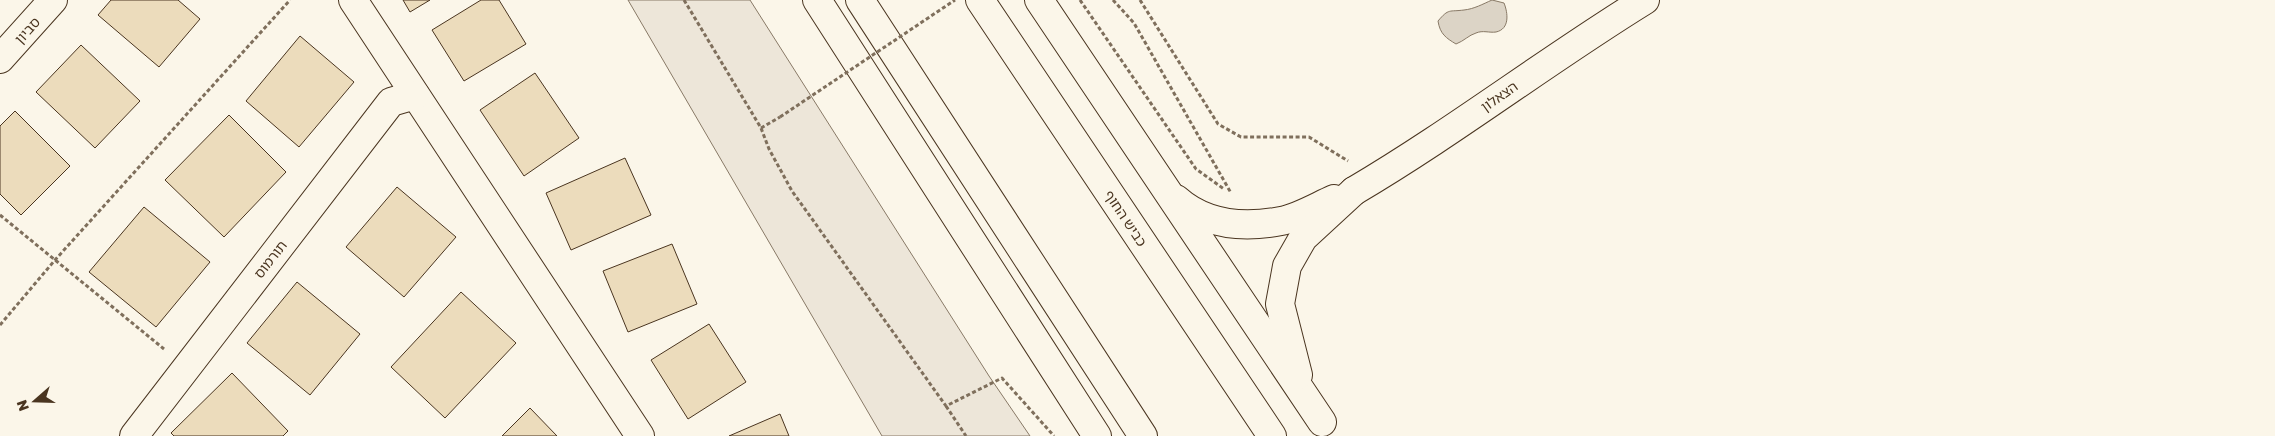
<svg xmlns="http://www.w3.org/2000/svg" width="2275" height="436" font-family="'Golos Text','Noto Sans Hebrew',sans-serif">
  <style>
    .green { fill: #ede6d9; stroke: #887966 }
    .water { fill: #dcd4c6; stroke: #887966 }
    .building { fill: #ecdcbc; stroke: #4a3520 }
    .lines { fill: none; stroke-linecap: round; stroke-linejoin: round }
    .street-casing { stroke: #4a3520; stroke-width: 30 }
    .highway-casing { stroke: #4a3520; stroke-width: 30 }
    .path { stroke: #7f6f5c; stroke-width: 3; stroke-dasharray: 4 2.5; stroke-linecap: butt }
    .street { stroke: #fbf6e9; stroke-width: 28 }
    .highway { stroke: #fbf6e9; stroke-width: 28 }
    .path-bridge { stroke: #7f6f5c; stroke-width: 3; stroke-dasharray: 4 2.5; stroke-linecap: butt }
    .labels { text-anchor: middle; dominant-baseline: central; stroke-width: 4; stroke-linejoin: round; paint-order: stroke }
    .street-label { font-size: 14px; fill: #4a3520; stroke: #fbf6e9 }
  </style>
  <rect width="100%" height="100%" fill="#fbf6e9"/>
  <path class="green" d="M628 0H750L989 376 1030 436H882Z"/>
  <path class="water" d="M1492 0 1504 3C1508 13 1510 29 1496 32 1489 33 1483 30 1476 33 1469 35 1464 41 1456 44 1446 38 1440 34 1438 21 1449 8 1449 12 1464 10 1474 9 1483 4 1492 0Z"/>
  <g class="building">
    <path d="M111 0H178L200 19 159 67 98 15Z"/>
    <path d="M403 0H430L410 12Z"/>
    <path d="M481 0H499L526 44 464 81 432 30Z"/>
    <path d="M300 36 354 82 299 147 246 101Z"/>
    <path d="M81 45 140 101 95 148 36 92Z"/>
    <path d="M535 73 579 138 524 176 480 110Z"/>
    <path d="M15 111 70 166 21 215 0 194V126Z"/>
    <path d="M229 115 286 172 224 237 165 180Z"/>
    <path d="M625 158 651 215 571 250 546 193Z"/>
    <path d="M397 187 456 237 404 297 346 247Z"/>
    <path d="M144 207 210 262 156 327 89 272Z"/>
    <path d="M672 244 697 304 628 332 603 271Z"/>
    <path d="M297 282 360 334 310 395 247 343Z"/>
    <path d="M461 292 516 343 445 418 391 367Z"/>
    <path d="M709 324 746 382 688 419 651 360Z"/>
    <path d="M232 373 288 431 283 436H174L171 433Z"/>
    <path d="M530 408 557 436H502Z"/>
    <path d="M780 414 789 436H729Z"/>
  </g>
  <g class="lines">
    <g class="street-casing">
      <g id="street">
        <path d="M353 0 640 436"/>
        <path d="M0 59 53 0"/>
        <path d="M1354 191C1454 132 1546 61 1645 0"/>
        <path d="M134 436 391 102 415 95"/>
      </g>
    </g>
    <g class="highway-casing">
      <g id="highway">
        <path d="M817 0 1097 436"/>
        <path d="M860 0 1143 436"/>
        <path d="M980 0 1272 436"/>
        <path d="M1039 0 1322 422"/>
        <path d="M1176 199C1205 225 1244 228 1281 221 1298 218 1318 206 1334 199"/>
        <path d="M1298 375 1280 304 1287 266 1303 238 1354 191"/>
      </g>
    </g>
    <g class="path">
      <path d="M684 0 761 128 769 149 792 191 946 406 1002 378 1054 436"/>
      <path d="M1080 0 1196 169 1224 189"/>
      <path d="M1113 0 1134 23 1231 193"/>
      <path d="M1140 0 1218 124 1241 137H1309L1348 161"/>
      <path d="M761 128 780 117"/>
      <path d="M0 215 164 349"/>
      <path d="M0 325 55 260 290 0"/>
      <path d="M946 406 966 436"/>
    </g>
    <use href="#street" class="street"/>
    <use href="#highway" class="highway"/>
    <path class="path-bridge" d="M780 117 955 0"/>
  </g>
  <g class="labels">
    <g class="street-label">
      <text transform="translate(27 30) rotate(-48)">סביון</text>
      <text transform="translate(1499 96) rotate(-35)">הצאלון</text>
      <text transform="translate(1126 218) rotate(56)">כביש החוף</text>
      <text transform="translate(270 259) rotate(-52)">תורמוס</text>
    </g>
  </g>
  <g transform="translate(35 401) rotate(250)" stroke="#fbf6e9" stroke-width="4" paint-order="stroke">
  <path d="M0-4L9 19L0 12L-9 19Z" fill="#4a3520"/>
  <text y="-8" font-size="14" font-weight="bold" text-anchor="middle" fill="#4a3520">N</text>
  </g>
</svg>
